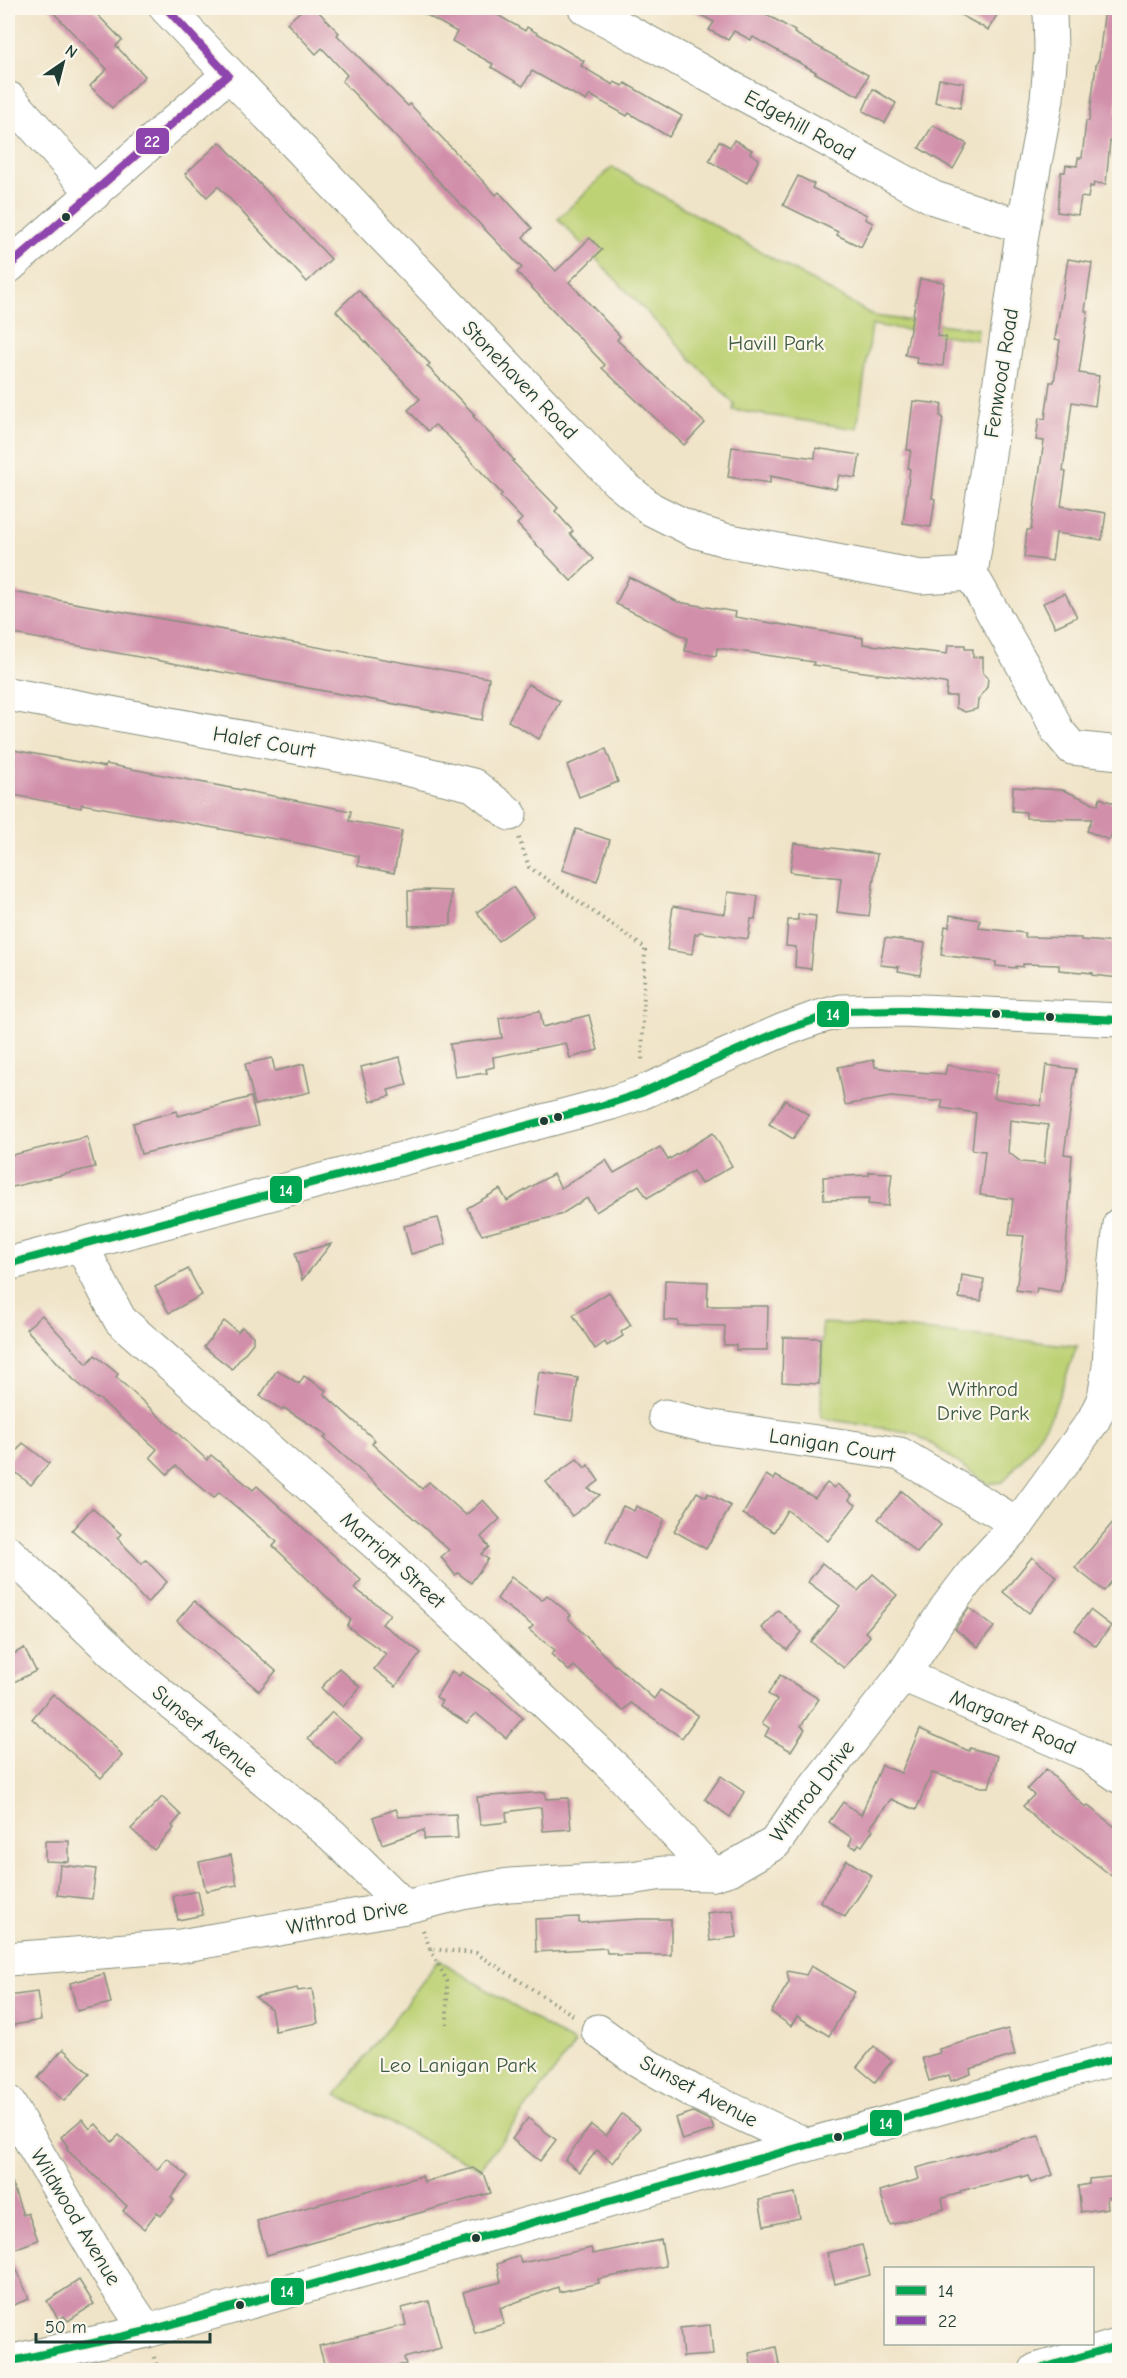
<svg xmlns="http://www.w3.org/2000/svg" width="1127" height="2378" font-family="'Comic Neue',sans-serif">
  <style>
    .green { fill: #bdd175; stroke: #6e8754; stroke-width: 1.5 }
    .building { fill: #d18faa; fill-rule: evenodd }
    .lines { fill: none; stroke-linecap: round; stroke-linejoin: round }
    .minor-casing { stroke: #88907e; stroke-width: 35 }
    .path { stroke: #88907e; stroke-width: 4; stroke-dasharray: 1.5 4.5; stroke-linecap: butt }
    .minor { stroke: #fff; stroke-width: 33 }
    .bus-1-casing { stroke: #fbf7ec; stroke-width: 12 }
    .bus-2-casing { stroke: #fbf7ec; stroke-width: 12 }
    .bus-1 { stroke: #00a651; stroke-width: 8 }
    .bus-2 { stroke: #8e44ad; stroke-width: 8 }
    .bus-dot { fill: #1f3d34; stroke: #fbf7ec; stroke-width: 2 }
    .labels { text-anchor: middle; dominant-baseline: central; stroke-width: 4.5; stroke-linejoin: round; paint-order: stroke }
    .street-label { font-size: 21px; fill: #1f3d34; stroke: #fbf7ec }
    .park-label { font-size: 21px; fill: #3f5b41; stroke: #fbf7ec }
    .line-badge { stroke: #fbf7ec; stroke-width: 2 }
    .badge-label { font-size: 16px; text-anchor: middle; font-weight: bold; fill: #fff }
  </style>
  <rect width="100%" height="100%" fill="#fbf7ec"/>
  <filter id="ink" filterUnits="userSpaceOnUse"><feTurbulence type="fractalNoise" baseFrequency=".0167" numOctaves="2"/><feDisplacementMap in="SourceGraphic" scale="12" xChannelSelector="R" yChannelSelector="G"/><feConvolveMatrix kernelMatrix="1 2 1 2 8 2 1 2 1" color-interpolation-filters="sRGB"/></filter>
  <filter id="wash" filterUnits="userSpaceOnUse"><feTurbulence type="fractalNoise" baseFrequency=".008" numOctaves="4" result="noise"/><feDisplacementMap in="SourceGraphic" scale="24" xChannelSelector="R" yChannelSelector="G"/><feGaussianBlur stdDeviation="1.35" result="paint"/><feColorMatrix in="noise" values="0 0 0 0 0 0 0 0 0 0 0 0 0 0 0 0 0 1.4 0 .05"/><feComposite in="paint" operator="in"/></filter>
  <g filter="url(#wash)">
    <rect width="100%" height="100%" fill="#f0e4c8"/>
    <g class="green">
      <path d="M612 167 874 316 978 329 977 340 872 325 857 429 733 410 734 404 558 219Z"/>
      <path d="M822 1323 892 1327 1077 1346 1052 1415 1031 1448 1003 1482 988 1484 927 1441 913 1433 821 1418Z"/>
      <path d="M439 1960 575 2044 480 2169 336 2095Z"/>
    </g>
    <g id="blocks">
      <g class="building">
        <path d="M49 8H91L122 40 116 46 145 76 112 108 90 86 107 69Z"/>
        <path d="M304 8H315L339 33 337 35 408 106 410 104 496 195 499 192 532 228 523 237 556 271 590 238 602 250 569 282 620 336 617 340 705 423 684 445 602 368 605 365 517 272 522 268 342 81 347 75 322 48 316 54 287 23Z"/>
        <path d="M414 8H486L525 31 527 27 584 61 581 66 613 85 614 82 623 86 625 83 682 116 669 137 629 113 627 116 590 95 586 101 532 71 523 86 491 67 493 64 452 41 457 32Z"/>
        <path d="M688 8H770L766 14 795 31 794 33 868 75 859 96 815 73 816 72 753 37 751 40 734 31 728 40 709 30 714 22Z"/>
        <path d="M948 8H1001L988 30Z"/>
        <path d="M1105 8H1119V88L1116 113H1119V128L1118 142 1110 141 1106 184 1094 183 1093 187 1090 186 1088 198 1081 197 1078 215 1057 212 1061 172H1065L1066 165 1077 166 1078 158H1082L1086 121H1089L1096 65 1099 58Z"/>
        <path d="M939 79 964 83 960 108 935 102Z"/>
        <path d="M873 89 896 103 885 123 863 111Z"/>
        <path d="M933 125 967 144 953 169 919 148Z"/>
        <path d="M734 140 752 150 750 153 759 159 747 183 709 161 719 141 730 147Z"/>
        <path d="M220 142 331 259 307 282 218 186 207 197 185 174Z"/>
        <path d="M798 176 814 184 812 188 867 215 865 219 873 223 861 247 837 235 838 232 783 205Z"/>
        <path d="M1068 259 1092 263 1085 311 1088 312 1079 373 1099 376 1095 406 1072 402 1063 471 1066 472 1061 506 1106 513 1102 540 1056 533 1052 561 1024 557 1027 530H1031L1044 441 1036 440 1039 418 1045 419 1050 382H1054L1060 340 1055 339Z"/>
        <path d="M920 279 944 282 937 336 946 337 943 366 916 363 917 357 905 355Z"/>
        <path d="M358 290 430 364 427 366 475 415 473 416 514 460 512 461 558 508 555 511 573 531 570 534 594 559 571 581 517 524 522 519 500 496 502 494 449 437 435 425 428 431 408 410 420 399 336 311Z"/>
        <path d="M913 401 942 404 940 416 943 417 932 498 935 499 931 527 903 523 910 469 908 468 911 450H907Z"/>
        <path d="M732 447 815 458 816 448 860 455 856 478 839 475 836 489 770 476V483L728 477Z"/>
        <path d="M629 577 678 602 736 612 735 617 863 638V644L947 654 948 645H965V649H973V657H983V673L988 678 987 687 978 700 977 709 965 712 956 708V696H946L947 684 944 683 813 665 814 662 717 648 716 656 685 651 687 638 616 604Z"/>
        <path d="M8 591 489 678 482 720 8 633Z"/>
        <path d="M1065 593 1077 617 1055 627 1043 603Z"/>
        <path d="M528 684 560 701 539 739 508 721Z"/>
        <path d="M8 749 105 767 106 764 351 811 349 821 402 831 394 873 358 866 359 856 308 845 82 804 81 808 8 794Z"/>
        <path d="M606 749 618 782 579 797 567 765Z"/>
        <path d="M1013 787 1063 790 1098 805 1100 798 1119 805V820L1109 840 1087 831 1092 819 1026 818V812L1012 811Z"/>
        <path d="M576 829 610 840 597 881 562 870Z"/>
        <path d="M794 843 877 854 869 916 837 912 841 878 790 872Z"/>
        <path d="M513 887 533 916 498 941 477 912Z"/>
        <path d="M425 890 451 891V925L409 926 408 891Z"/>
        <path d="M728 892 758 896 755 919H751L748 939 699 932 698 934H695L692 954 667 950 673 906 725 914Z"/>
        <path d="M798 914 816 916 811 969 795 967 796 947 786 946 788 920H798Z"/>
        <path d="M950 915 980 920 979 928 1025 933V937L1081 938V940L1119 943V978L1092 975 1093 973 1059 970V965L1023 964V967L1016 966V968L996 966V962L941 955 945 926 949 927Z"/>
        <path d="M885 938 925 943 920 975 898 971 899 967 880 965Z"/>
        <path d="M540 1011 543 1027 589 1015 598 1050 570 1058 566 1043 493 1057 494 1067 486 1069 487 1073 455 1077 450 1044 502 1038 499 1018Z"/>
        <path d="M400 1057 407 1085 388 1090 390 1096 370 1102 361 1067Z"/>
        <path d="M272 1058 275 1071 304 1064 310 1092 255 1105 245 1064Z"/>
        <path d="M874 1060 875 1067 902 1071 945 1074 947 1065 998 1074 994 1098 1041 1106 1046 1065 1076 1069 1064 1154 1072 1155 1068 1226 1063 1280 1060 1292 1037 1288 1036 1293 1016 1290 1024 1236 1009 1235 1013 1199 980 1195 985 1151 972 1150 976 1113 941 1108 943 1100 933 1101 891 1097 845 1105 838 1067ZM1010 1120 1048 1125 1044 1164 1021 1162 1008 1152Z"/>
        <path d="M251 1097 258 1126 141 1154 133 1123 177 1111 178 1116Z"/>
        <path d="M785 1100 809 1115 793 1139 769 1124Z"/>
        <path d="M713 1133 732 1166 701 1184 693 1171 647 1198 639 1185 596 1212 587 1198 560 1215 482 1235 467 1208 500 1189 507 1201 553 1174 561 1188 606 1160 614 1173 660 1147 668 1160Z"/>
        <path d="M87 1137 95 1167 8 1188V1156Z"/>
        <path d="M869 1172 892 1173 888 1206 868 1204 869 1199 824 1200 823 1177 869 1175Z"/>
        <path d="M438 1218 446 1244 411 1254 404 1226Z"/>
        <path d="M331 1244 302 1280 295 1253Z"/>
        <path d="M188 1269 202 1295 169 1313 155 1287Z"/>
        <path d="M962 1275 984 1279 981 1301 959 1298Z"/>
        <path d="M665 1280 708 1282 707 1306H768L767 1350H736V1345H724L725 1326 678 1325V1321L664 1320Z"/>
        <path d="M609 1292 631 1325 621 1332 623 1336 607 1346 605 1342 595 1349 573 1315Z"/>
        <path d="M42 1315 87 1364 95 1355 118 1374 116 1377 207 1460 211 1455 253 1490 257 1486 361 1580 354 1588 390 1614 382 1624 421 1653 396 1686 374 1669 386 1654 347 1626 351 1620 273 1546 277 1542 219 1492 214 1498 176 1466 167 1474 150 1457 157 1449 98 1398 97 1399 74 1380 26 1329Z"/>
        <path d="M224 1321 238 1332 242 1327 253 1336V1343L232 1369 204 1347Z"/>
        <path d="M783 1337 820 1338 819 1384 782 1382Z"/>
        <path d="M277 1370 299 1384 304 1376 326 1390 324 1394 375 1440 372 1444 422 1489 429 1482 466 1515 483 1500 500 1519 481 1537 489 1547 481 1554 488 1559 471 1583 458 1573 455 1575 441 1557 449 1550 324 1438 327 1435 284 1408 282 1410 260 1396Z"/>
        <path d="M539 1372 578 1378 572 1421 533 1415Z"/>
        <path d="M23 1443 49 1463 31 1485 8 1466V1462Z"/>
        <path d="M577 1459 585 1468 588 1465 599 1481 588 1489 600 1495 572 1516 546 1482Z"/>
        <path d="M766 1475 774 1480 776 1476 815 1498 827 1483 834 1488 837 1484 852 1496 849 1500 856 1505 828 1541 787 1510 774 1532 743 1514Z"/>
        <path d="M902 1491 941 1525 917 1553 878 1519Z"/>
        <path d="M697 1492 706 1497 708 1493 731 1506 706 1549 674 1531Z"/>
        <path d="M623 1506 634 1511 636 1506 664 1519 645 1559 606 1541Z"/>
        <path d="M92 1508 121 1534 117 1538 142 1564 146 1560 167 1582 147 1603 114 1567 72 1530Z"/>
        <path d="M1119 1515V1572L1104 1591 1075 1568Z"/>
        <path d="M1032 1557 1057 1577 1029 1613 1003 1592Z"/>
        <path d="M822 1563 858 1591 873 1574 897 1595 865 1632 870 1636 844 1668 811 1642 840 1606 808 1582Z"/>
        <path d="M511 1577 542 1600 547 1595 571 1615 568 1618 615 1666 616 1665 654 1699 660 1690 698 1715 682 1738 631 1703 623 1711 574 1666 569 1671 551 1654 555 1650 529 1630 533 1626 497 1599Z"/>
        <path d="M194 1601 276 1671 259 1691 177 1621Z"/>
        <path d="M969 1608 994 1627 978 1647 955 1629Z"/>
        <path d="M778 1610 802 1632 787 1650 762 1628Z"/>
        <path d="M1090 1610 1111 1626 1096 1646 1075 1630Z"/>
        <path d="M24 1648 36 1671 8 1685V1657Z"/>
        <path d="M339 1668 360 1687 343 1707 321 1688Z"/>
        <path d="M452 1671 459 1676 462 1672 494 1693 523 1718 506 1738 476 1713 467 1723 439 1705 442 1701 436 1697Z"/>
        <path d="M780 1675 819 1699 801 1726 805 1729 791 1751 765 1736 769 1728 762 1723 777 1700 768 1694Z"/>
        <path d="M53 1694 116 1748 122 1756 101 1778 32 1719Z"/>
        <path d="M332 1712 362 1738 338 1765 308 1739Z"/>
        <path d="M920 1729 969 1751 970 1748 998 1756 989 1787H981L932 1773 916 1810 891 1799 870 1828 873 1830 862 1846 859 1844 856 1848 849 1845 852 1838 829 1822 843 1802 861 1815 882 1765 901 1773Z"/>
        <path d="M1046 1769 1086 1808 1088 1806 1119 1830V1882L1073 1845 1038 1821 1023 1806 1034 1795 1027 1789Z"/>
        <path d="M721 1776 744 1792 730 1817 705 1799Z"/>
        <path d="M545 1792 546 1799 568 1798 571 1829 543 1831 541 1807 506 1812 507 1822 480 1825 477 1797Z"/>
        <path d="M162 1797 181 1815 172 1826 174 1828 154 1850 131 1829Z"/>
        <path d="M396 1809 399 1817 456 1814 458 1838 424 1839V1830L382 1844 373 1817Z"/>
        <path d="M45 1841H69V1862L45 1861Z"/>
        <path d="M231 1855 237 1885 206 1891 199 1862Z"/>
        <path d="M847 1860 872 1876 845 1917 820 1901Z"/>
        <path d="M60 1865 96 1869 92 1899 57 1895Z"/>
        <path d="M198 1891 203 1915 178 1920 173 1896Z"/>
        <path d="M733 1910 737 1937 710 1941 707 1913Z"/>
        <path d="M579 1917V1923L639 1919H671V1955H616V1953H607L606 1948 536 1952 535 1919Z"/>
        <path d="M811 1966 855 1992 829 2036 797 2016 791 2026 771 2012 789 1982 787 1971 806 1975Z"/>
        <path d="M104 1974 111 2003 77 2011 70 1983Z"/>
        <path d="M297 1988 298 1991 312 1989 318 2023 275 2031 271 2009 255 1997Z"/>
        <path d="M37 1992 41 2020 8 2026V1996Z"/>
        <path d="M1008 2029 1015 2055 970 2069 971 2074 951 2081 949 2075 929 2081 922 2058 940 2053 939 2049Z"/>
        <path d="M874 2046 892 2061 875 2082 857 2067Z"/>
        <path d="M63 2049 90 2074 64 2101 38 2078Z"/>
        <path d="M693 2112 711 2121 714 2130 682 2140 675 2118Z"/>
        <path d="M622 2114 640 2128 613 2163 597 2150 580 2172 565 2160 591 2125 606 2136Z"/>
        <path d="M528 2118 556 2140 540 2161 512 2139Z"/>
        <path d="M82 2119 90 2129 96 2124 112 2142 119 2135 157 2170 167 2158 188 2176 171 2197 174 2200 161 2216 157 2212 144 2229 123 2211 127 2206 66 2149 68 2147 61 2137Z"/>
        <path d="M1039 2136 1053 2175 1031 2183 1028 2176 1022 2178V2176L960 2191 961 2193 942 2198 944 2209 890 2225 880 2191 919 2179 916 2168Z"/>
        <path d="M473 2168 485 2176 491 2193 267 2255 257 2221 422 2176 424 2182Z"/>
        <path d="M1119 2176V2196L1107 2198 1108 2208 1081 2212 1078 2186 1089 2184V2179Z"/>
        <path d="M10 2178 23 2215 28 2213 38 2240 9 2251 29 2299 8 2307V2179Z"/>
        <path d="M795 2193 800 2218 764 2226 759 2200Z"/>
        <path d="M661 2240 666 2266 598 2279 599 2283 559 2292 558 2287 500 2308 504 2324 475 2333 463 2292 501 2282 497 2264 519 2256 521 2263 591 2248 593 2254Z"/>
        <path d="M862 2245 870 2275 835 2284 827 2253Z"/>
        <path d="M79 2280 94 2304 68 2321 64 2316 59 2320 47 2301Z"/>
        <path d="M429 2301 441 2348 404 2358 406 2364 376 2370H326L319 2346 406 2325 402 2308Z"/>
        <path d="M710 2325 713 2355 683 2357 680 2328Z"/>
        <path d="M776 2347 780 2370H752L749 2353Z"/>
      </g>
    </g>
  </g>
  <g filter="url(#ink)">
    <use href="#blocks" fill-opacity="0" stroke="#88907e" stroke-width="1.5"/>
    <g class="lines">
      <g class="minor-casing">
        <g id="minor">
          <path d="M166 8 617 481 651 509 695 531 725 540 921 577 971 574"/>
          <path d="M585 8 934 198 1023 227"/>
          <path d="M1048 8 1050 12 1051 51 1047 99 1023 227 971 574 1045 704 1057 730 1072 748 1120 753"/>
          <path d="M8 101 10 99 94 194"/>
          <path d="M8 267 228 75"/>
          <path d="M8 694 381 763 473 785 510 814"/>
          <path d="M81 1245 120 1320 380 1547 618 1771 713 1874"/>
          <path d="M8 1264 611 1103 641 1093 781 1031 816 1018 842 1011 901 1010 1120 1020"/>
          <path d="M665 1416 706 1426 900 1454 1018 1524"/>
          <path d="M8 1552 135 1673 332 1835 405 1907"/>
          <path d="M903 1675 1085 1753 1120 1777"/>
          <path d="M8 1959 180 1946 405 1907 462 1893 509 1885 631 1878 663 1873 713 1874 730 1869 775 1843 799 1808 903 1675 947 1607 976 1569 1018 1524 1093 1421 1104 1398 1109 1367 1113 1289 1120 1224"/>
          <path d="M598 2031 638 2060 694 2092 805 2144"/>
          <path d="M8 2102 106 2270 147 2331"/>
          <path d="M8 2362 147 2331 1120 2057"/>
          <path d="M1036 2370 1120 2345"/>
        </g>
      </g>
      <g class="path">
        <path d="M519 838 529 867 645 948 642 1062"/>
        <path d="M423 1930 430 1949 476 1953 576 2017"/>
        <path d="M430 1949 447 1981V2024"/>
        <path d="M154 2357 158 2370"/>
      </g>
      <use href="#minor" class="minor"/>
      <g class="bus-1-casing">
        <g id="bus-1">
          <path d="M8 1264 611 1103 641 1093 781 1031 842 1011 901 1010 1120 1020"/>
          <path d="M8 2362 147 2331 1120 2057"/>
          <path d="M1036 2370 1120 2345"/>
        </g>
      </g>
      <g class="bus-2-casing">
        <path id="bus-2" d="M8 267 228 75 166 8"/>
      </g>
      <use href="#bus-1" class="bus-1"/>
      <use href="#bus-2" class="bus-2"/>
    </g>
  </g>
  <g class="bus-dot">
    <circle cx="66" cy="217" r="5"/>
    <circle cx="996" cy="1014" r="5"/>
    <circle cx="1050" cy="1017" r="5"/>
    <circle cx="558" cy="1117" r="5"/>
    <circle cx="544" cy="1121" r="5"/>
    <circle cx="838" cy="2137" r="5"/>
    <circle cx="476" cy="2238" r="5"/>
    <circle cx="240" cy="2305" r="5"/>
  </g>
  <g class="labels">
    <g class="street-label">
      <text transform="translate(800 125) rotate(29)">Edgehill Road</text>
      <text transform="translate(1001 373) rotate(-81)">Fenwood Road</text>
      <text transform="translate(520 380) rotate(46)">Stonehaven Road</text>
      <text transform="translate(264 742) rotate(10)">Halef Court</text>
      <text transform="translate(832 1445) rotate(9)">Lanigan Court</text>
      <text transform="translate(393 1560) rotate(42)">Marriott Street</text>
      <text transform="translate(1013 1722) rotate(23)">Margaret Road</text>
      <text transform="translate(205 1731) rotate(40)">Sunset Avenue</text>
      <text transform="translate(812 1791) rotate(-52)">Withrod Drive</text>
      <text transform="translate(347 1917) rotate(-10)">Withrod Drive</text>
      <text transform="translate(699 2091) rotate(28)">Sunset Avenue</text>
      <text transform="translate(76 2217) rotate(59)">Wildwood Avenue</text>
    </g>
    <g class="park-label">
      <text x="776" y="343">Havill Park</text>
      <text x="983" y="1389">Withrod<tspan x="983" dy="24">Drive Park</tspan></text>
      <text x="458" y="2065">Leo Lanigan Park</text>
    </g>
  </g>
  <g class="line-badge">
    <rect x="135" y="127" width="35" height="28" rx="6" fill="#8e44ad"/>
    <rect x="816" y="1000" width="34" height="28" rx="6" fill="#00a651"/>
    <rect x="269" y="1175" width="34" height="29" rx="6" fill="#00a651"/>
    <rect x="869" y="2109" width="34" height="28" rx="6" fill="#00a651"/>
    <rect x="270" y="2277" width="35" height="29" rx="6" fill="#00a651"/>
  </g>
  <g class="badge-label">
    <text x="152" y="147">22</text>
    <text x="833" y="1020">14</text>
    <text x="286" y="1196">14</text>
    <text x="886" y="2129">14</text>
    <text x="287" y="2297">14</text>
  </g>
  <rect width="1127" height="2378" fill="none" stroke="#fbf7ec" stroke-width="30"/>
  <rect x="884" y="2267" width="210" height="78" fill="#fbf7ec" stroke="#a3ada2" stroke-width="1.5"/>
  <rect x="896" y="2286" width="30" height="9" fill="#00a651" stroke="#a3ada2" stroke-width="1.5"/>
  <text x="938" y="2297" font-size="18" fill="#1f3d34">14</text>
  <rect x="896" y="2316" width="30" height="9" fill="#8e44ad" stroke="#a3ada2" stroke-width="1.5"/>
  <text x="938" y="2327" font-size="18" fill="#1f3d34">22</text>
  <g transform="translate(63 63) rotate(35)" stroke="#fbf7ec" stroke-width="4.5" paint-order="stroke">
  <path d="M0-4.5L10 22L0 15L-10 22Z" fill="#1f3d34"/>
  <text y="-9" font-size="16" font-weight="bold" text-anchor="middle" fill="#1f3d34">N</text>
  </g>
  <path d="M36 2333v9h174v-9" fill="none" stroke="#1f3d34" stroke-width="3"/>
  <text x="45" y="2333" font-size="18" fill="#1f3d34" stroke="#fbf7ec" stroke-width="4.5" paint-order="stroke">50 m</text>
</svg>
